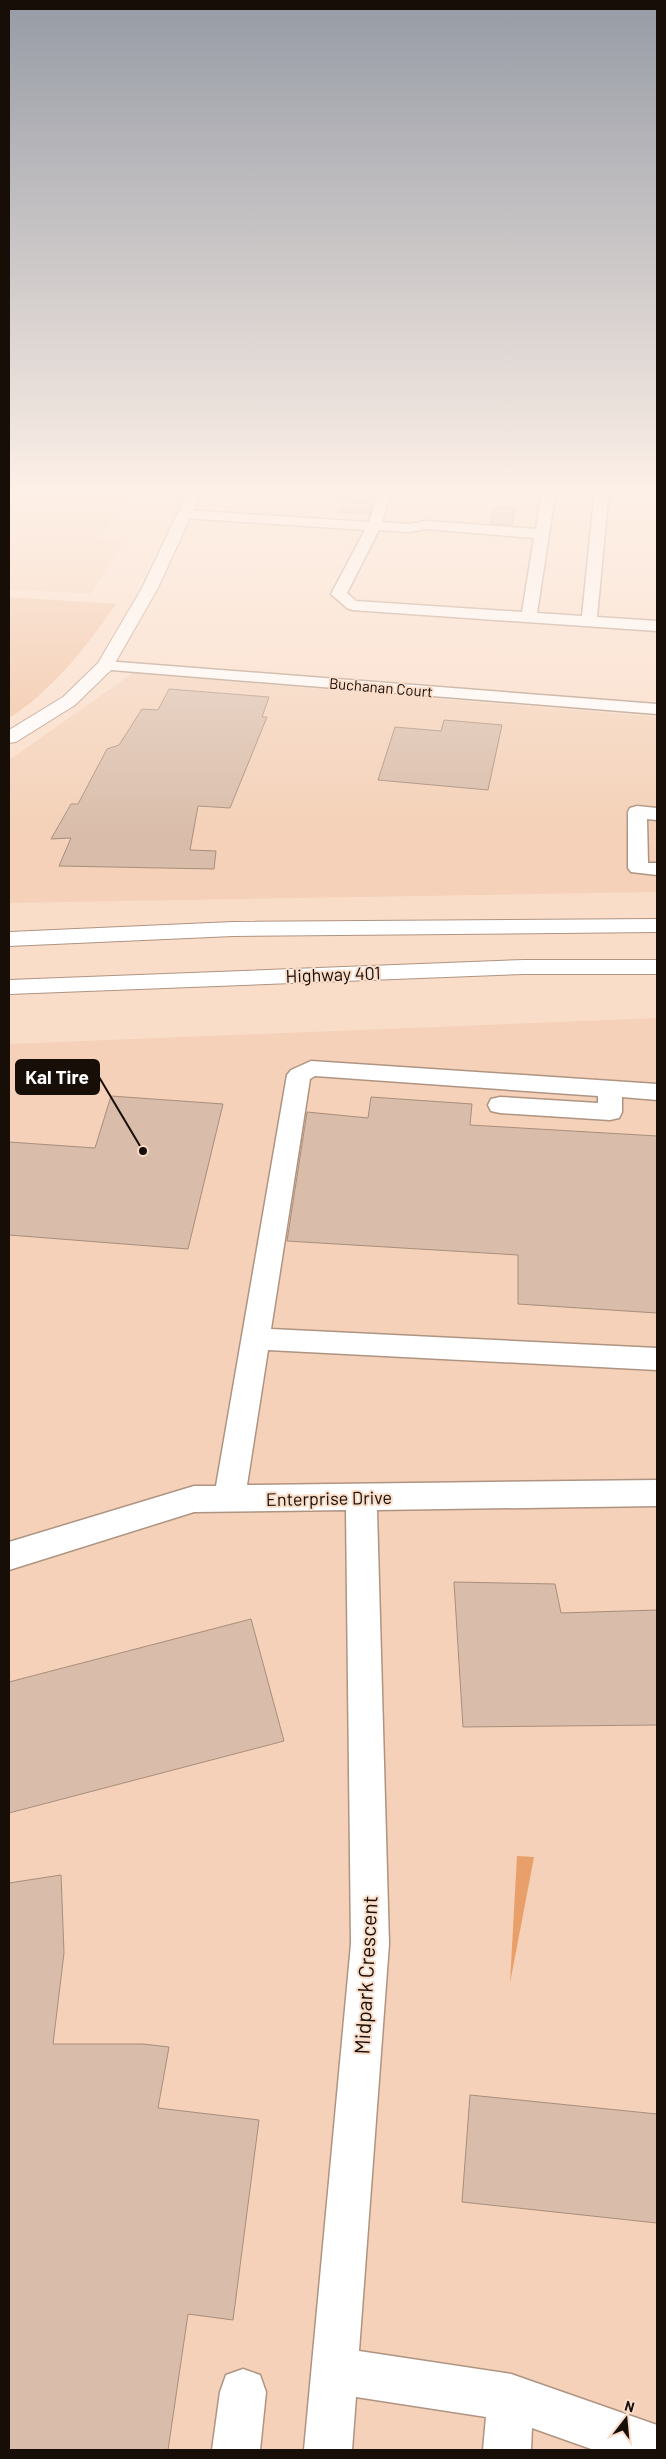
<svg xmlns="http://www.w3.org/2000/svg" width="666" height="2459" font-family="Barlow,sans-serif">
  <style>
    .built { fill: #f4d1b8 }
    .green { fill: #f0c09f }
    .forest { fill: #e99f69 }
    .building { fill: #d9bdaa; stroke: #a98e7c }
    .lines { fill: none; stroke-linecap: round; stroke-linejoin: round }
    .minor-casing { stroke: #af9482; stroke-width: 3 }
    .major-casing { stroke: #af9482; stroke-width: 2 }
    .highway-casing { stroke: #af9482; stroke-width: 2 }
    .minor { fill: #fff; fill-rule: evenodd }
    .major { fill: #fff; fill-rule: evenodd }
    .highway { fill: #fff; fill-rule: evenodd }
    .labels { text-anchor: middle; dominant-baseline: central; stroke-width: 4; stroke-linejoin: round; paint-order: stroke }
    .far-street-label { font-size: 15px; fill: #180e08; stroke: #faddc9 }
    .street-label { font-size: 18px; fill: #180e08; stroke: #faddc9 }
    .near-street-label { font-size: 21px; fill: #180e08; stroke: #faddc9 }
    .leader { fill: none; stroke: #180e08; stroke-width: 2 }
    .callout-dot { fill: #180e08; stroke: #faddc9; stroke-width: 2 }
    .callout { fill: #180e08; stroke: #180e08; stroke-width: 2 }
    .callout-label { font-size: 19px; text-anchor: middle; font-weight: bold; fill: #fff }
  </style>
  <rect width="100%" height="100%" fill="#faddc9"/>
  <g class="built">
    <path d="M9 489H129L102 539 124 541 91 594 9 589Z"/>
    <path d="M133 673 657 717V892L9 903V760Z"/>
    <path d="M657 1018V2450H9V1044Z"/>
  </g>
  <path class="green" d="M9 597 116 604C87 646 53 690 9 718Z"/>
  <path class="forest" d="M517 1856 534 1857 510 1983Z"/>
  <g class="building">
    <path d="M349 489H377L369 514 339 512Z"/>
    <path d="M495 507 515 508 512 525 490 524Z"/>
    <path d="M169 689 269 697 262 717H267L230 808 198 806 190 850 216 851 214 869 59 866 71 838 51 839 71 804H78L107 749 119 745 142 709 158 710Z"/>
    <path d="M444 720 502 725 488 790 378 780 395 727 441 731Z"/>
    <path d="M111 1096 223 1104 188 1249 9 1235V1142L95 1148Z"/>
    <path d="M371 1097 472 1104 470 1125 657 1136V1313L518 1304V1255L287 1241 307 1112 368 1118Z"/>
    <path d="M454 1582 555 1584 561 1613 657 1610V1725L463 1727Z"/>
    <path d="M251 1619 284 1741 9 1813V1682Z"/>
    <path d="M61 1875 64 1953 53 2044H143L169 2047 158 2108 259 2120 233 2320 188 2314 168 2450H9V1883Z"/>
    <path d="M470 2095 657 2114V2223L462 2202Z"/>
  </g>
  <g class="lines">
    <g class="minor-casing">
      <g id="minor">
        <path d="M379 489H392L382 522 409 524 426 521 536 529 542 489H556L537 613 582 616 595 489H609L597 617 657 621V631L352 610 347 608 331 594 365 530 185 518 178 514 185 510 369 522ZM426 529 534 538 522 612 356 601 347 593 379 530 409 532Z"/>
        <path d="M105 661 657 704V714L99 669 97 666 99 663Z"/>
        <path d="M637 806 657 808V820L647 819 648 863H657V875L631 872 628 868V812L630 808Z"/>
        <path d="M311 1061 657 1084V1100L622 1097V1112L619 1118 610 1120 500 1113 491 1111 488 1105 491 1099 500 1097 598 1103V1096L315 1076 310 1079 271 1329 657 1348V1370L268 1350 247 1485 657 1480V1506L377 1510 389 1944 359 2351 511 2374 657 2425V2450H594L532 2428 531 2450H483L486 2417 356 2397 352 2450H304L351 1944 346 1510 194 1512 9 1570V1542L194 1486H216L287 1075 291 1070Z"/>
        <path d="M243 2369 260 2375 266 2392 260 2450H212L220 2392 226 2375Z"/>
      </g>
    </g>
    <g class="major-casing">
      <path id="major" d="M189 489H203L158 588 111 670 75 705 16 742 9 743V730L63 697 98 663 142 588Z"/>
    </g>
    <g class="highway-casing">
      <g id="highway">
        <path d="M657 919V932L233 936 9 946V932L233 922Z"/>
        <path d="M524 960H657V974H524L9 994V980Z"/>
      </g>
    </g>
    <use href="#minor" class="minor"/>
    <use href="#major" class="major"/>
    <use href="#highway" class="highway"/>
  </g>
  <linearGradient id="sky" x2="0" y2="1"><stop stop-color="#969ba5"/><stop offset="0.59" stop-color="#fdf0e7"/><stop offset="1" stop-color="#fdf0e7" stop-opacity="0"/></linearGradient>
  <rect width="666" height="834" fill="url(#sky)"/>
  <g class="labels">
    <g class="far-street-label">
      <text transform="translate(381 687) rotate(5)">Buchanan Court</text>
    </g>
    <g class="street-label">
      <text transform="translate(333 974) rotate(-2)">Highway 401</text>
      <text transform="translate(329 1498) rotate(-1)">Enterprise Drive</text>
    </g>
    <g class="near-street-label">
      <text transform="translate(365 1975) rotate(-87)">Midpark Crescent</text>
    </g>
  </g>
  <path class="leader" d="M143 1151L99 1077"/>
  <circle class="callout-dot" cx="143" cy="1151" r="5"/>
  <rect class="callout" x="16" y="1060" width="83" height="34" rx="5"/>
  <g class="callout-label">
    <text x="57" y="1084">Kal Tire</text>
  </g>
  <rect width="666" height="2459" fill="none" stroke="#180e08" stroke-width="20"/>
  <g transform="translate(626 2419) rotate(16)" stroke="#faddc9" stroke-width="4" paint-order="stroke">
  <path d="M0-4L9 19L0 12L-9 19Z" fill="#180e08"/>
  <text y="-8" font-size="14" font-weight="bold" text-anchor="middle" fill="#180e08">N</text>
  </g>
</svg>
